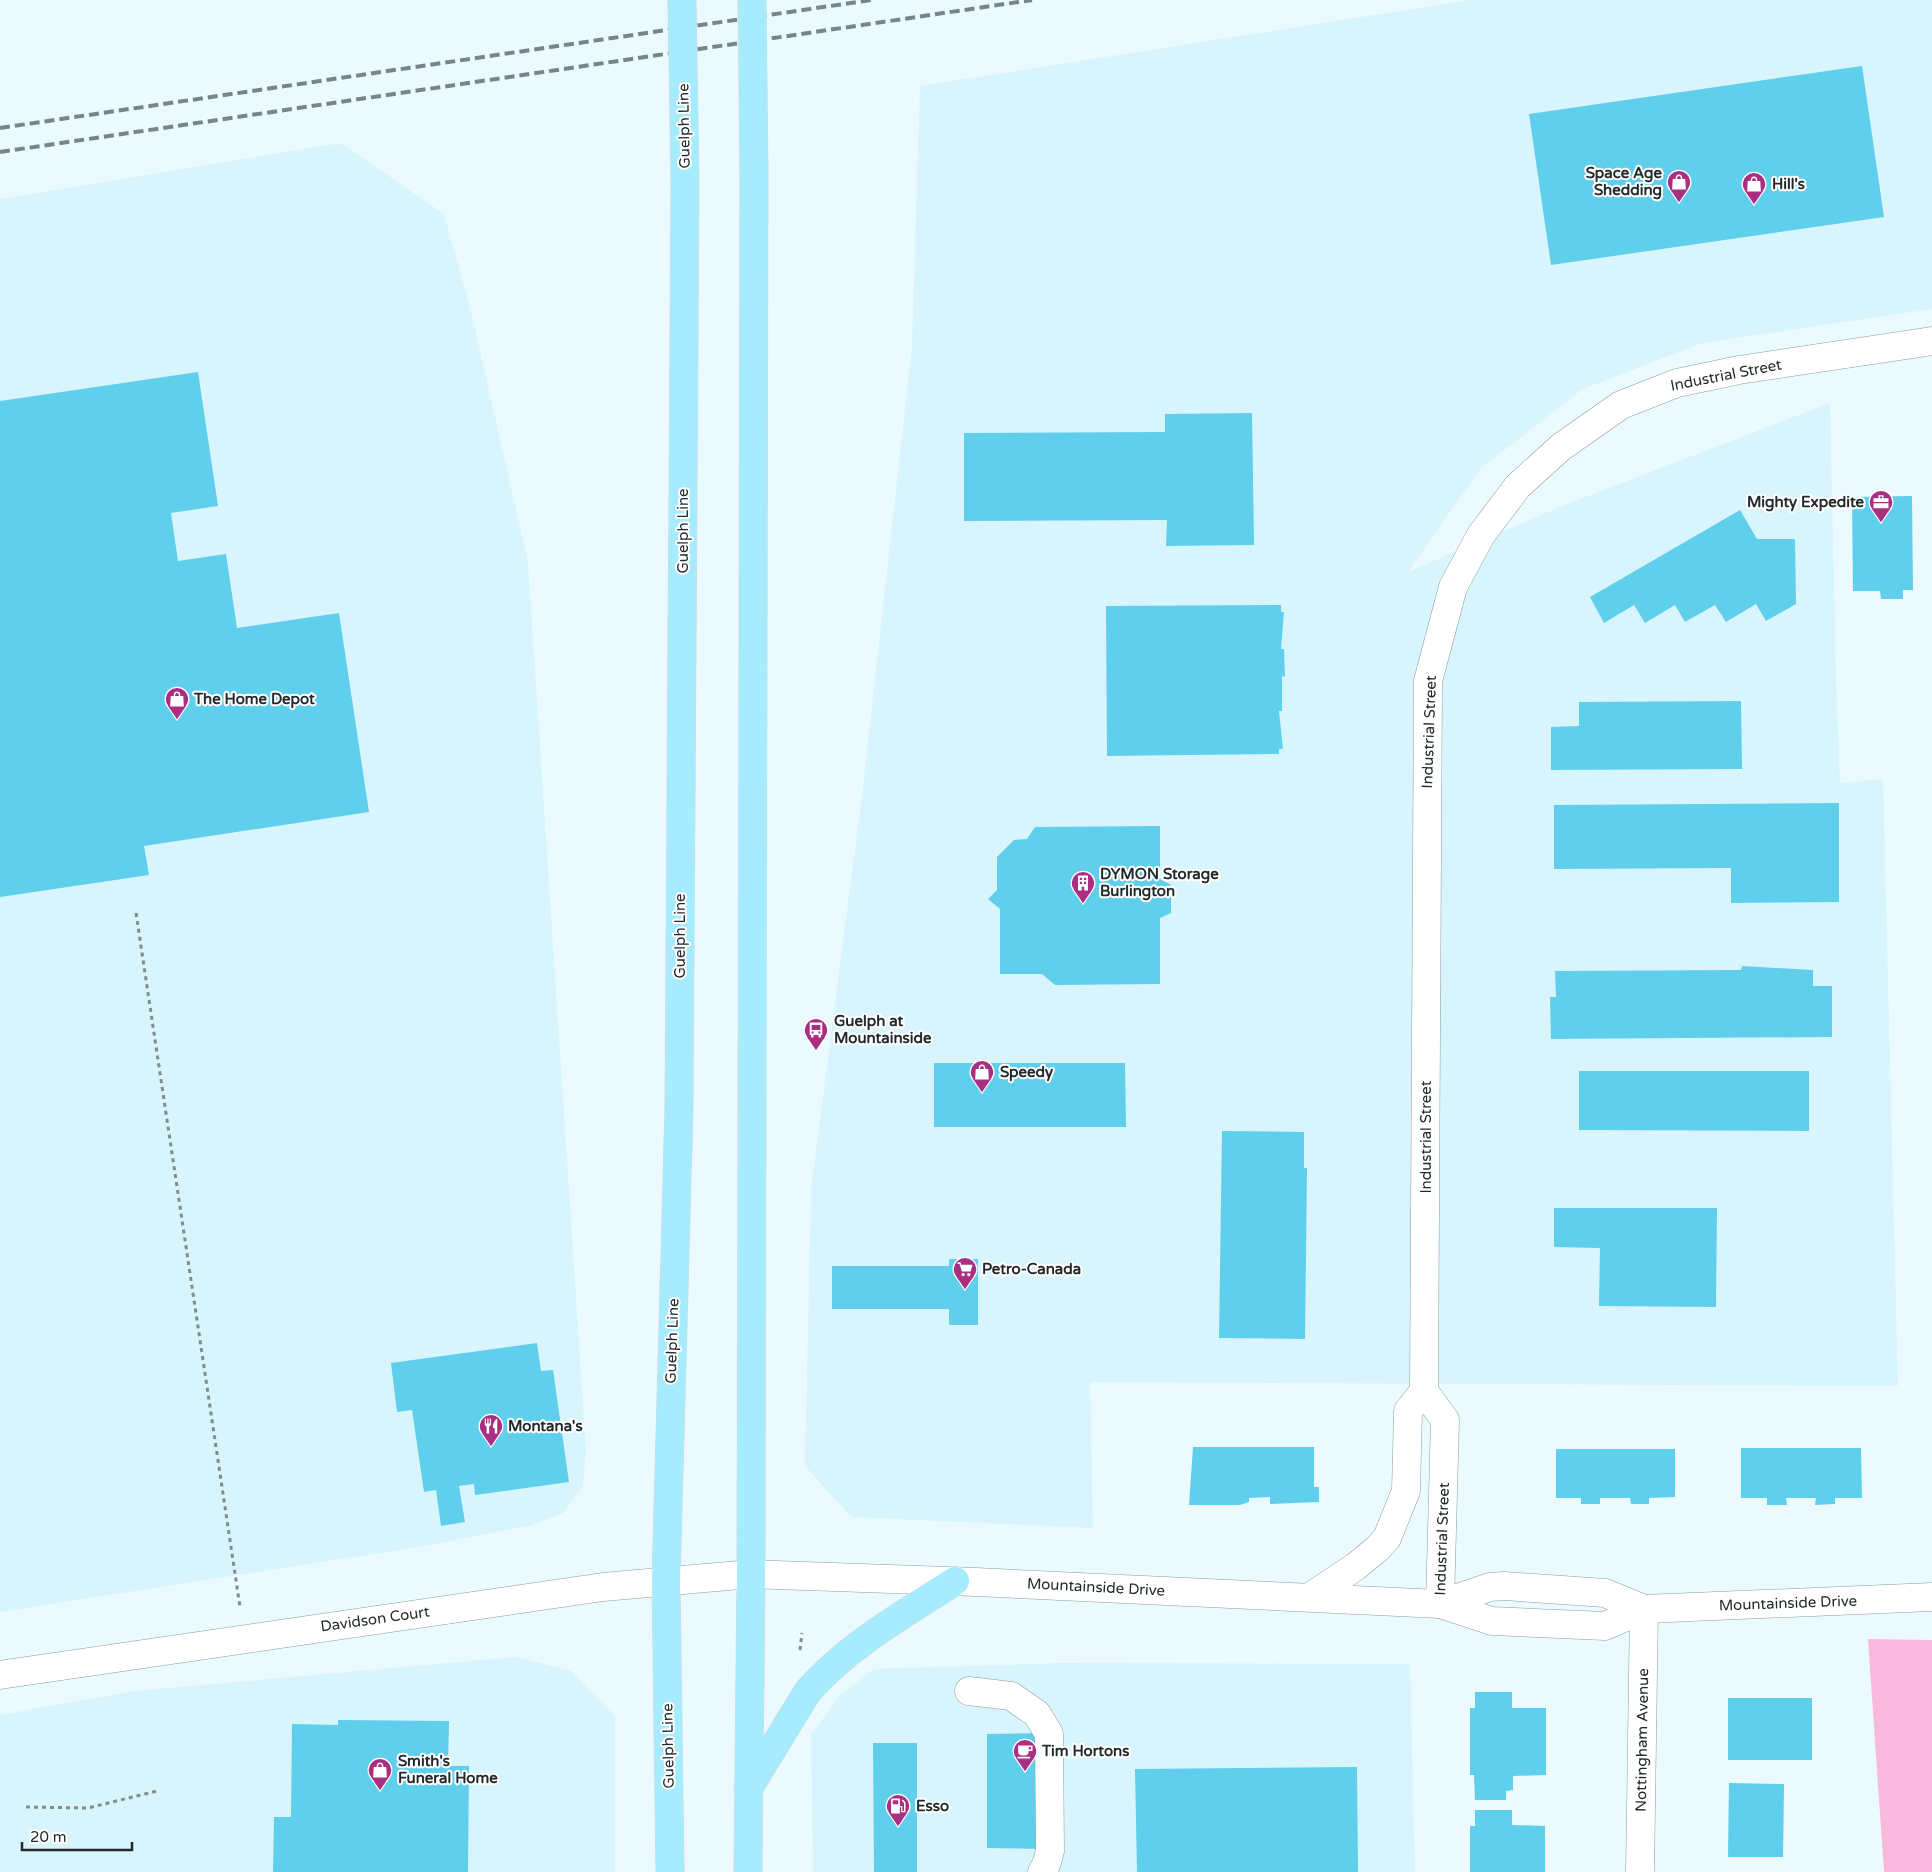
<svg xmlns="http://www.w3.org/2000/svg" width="1932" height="1872" font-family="'Varela Round',sans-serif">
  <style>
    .built { fill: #d8f5fd }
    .green { fill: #f8b9dd }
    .building { fill: #5fcfec }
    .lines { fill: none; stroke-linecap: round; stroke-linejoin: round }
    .minor-casing { stroke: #8a9ca1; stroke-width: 29 }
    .major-casing { stroke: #d7d8d9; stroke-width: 29 }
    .path { stroke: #818c90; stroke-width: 3; stroke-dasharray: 4 4; stroke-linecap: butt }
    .minor { stroke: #fff; stroke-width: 28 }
    .major { stroke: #a6ebfe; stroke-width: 28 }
    .rail { stroke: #798487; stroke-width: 4; stroke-dasharray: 10 5; stroke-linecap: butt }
    .major-bridge-casing { stroke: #d7d8d9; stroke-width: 29; stroke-linecap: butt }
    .major-bridge { stroke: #a6ebfe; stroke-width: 28 }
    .labels { text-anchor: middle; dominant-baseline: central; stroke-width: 4; stroke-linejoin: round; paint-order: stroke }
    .street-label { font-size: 15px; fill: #22292b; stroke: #fff }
    .poi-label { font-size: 15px; font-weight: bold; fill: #22292b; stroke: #fff; text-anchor: start }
  </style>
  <rect width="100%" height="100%" fill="#eafaff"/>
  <g class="built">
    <path d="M1470 0H1932V309L1702 343 1583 389 1481 468 1408 572 1562 506 1830 403 1836 679 1840 783 1883 779 1898 1386 1090 1382 1093 1528 851 1517 805 1466 811 1190 863 787 912 345 920 86Z"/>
    <path d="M341 143 444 214 471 311 528 562 586 1450 583 1486 563 1513 532 1525 425 1546 0 1612V199Z"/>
    <path d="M517 1657 571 1671 615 1716V1872H0V1715L134 1691Z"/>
    <path d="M1061 1663 1410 1664 1415 1872H813L811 1735 839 1696 874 1669Z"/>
  </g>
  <path class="green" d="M1868 1639 1932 1640V1872H1884Z"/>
  <g class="building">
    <path d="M1862 66 1884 217 1551 265 1529 114Z"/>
    <path d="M198 372 218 506 171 513 178 561 226 554 237 628 339 613 369 812 144 846 149 875 0 897V401Z"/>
    <path d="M1252 413 1254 545 1166 546 1167 520 964 521V433L1165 432V414Z"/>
    <path d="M1912 496 1913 590H1903V599H1881L1880 591H1853L1852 497Z"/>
    <path d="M1740 510 1757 539H1795L1796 604 1766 621 1756 604 1726 622 1715 605 1685 622 1675 605 1645 623 1634 605 1604 623 1590 597Z"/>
    <path d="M1281 605V612H1284L1281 649H1284L1285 677 1282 676V711H1279L1283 749H1279V754L1107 756 1106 606Z"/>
    <path d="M1741 701 1742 769 1551 770V727L1579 726V702Z"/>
    <path d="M1839 803V902L1731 903V868L1554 869V805Z"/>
    <path d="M1160 826V879L1171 885V913L1160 918V984L1055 985 1042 974H1000V909L988 899 997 890V857L1014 840 1027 839 1035 827Z"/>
    <path d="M1742 966 1813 970V986H1832V1037L1551 1039 1550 997H1556L1555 971 1741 970Z"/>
    <path d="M934 1063H1125L1126 1127H934Z"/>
    <path d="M1579 1071H1809V1131L1579 1130Z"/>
    <path d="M1222 1131 1304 1132V1168H1307L1305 1339 1219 1338Z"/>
    <path d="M1554 1208H1717L1716 1307 1599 1306 1600 1248 1554 1247Z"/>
    <path d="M949 1259H978V1325H949V1309H832V1266H949Z"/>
    <path d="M537 1343 541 1371 553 1370 569 1482 475 1495 474 1484 459 1486 465 1522 441 1526 436 1490 424 1492 412 1410 397 1412 391 1363Z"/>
    <path d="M1193 1447H1314V1487H1319V1502L1270 1504V1497L1249 1498V1502L1240 1505H1189Z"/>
    <path d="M1741 1448H1861L1862 1498H1835V1504L1815 1505 1816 1498H1786L1787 1505H1767V1498H1741Z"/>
    <path d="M1556 1449H1675V1497L1649 1498V1504H1631L1630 1498H1600V1504H1581V1498H1556Z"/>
    <path d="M1475 1692H1512V1708H1546V1775L1513 1776V1790L1506 1791V1800H1475L1474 1775H1470V1708H1475Z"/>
    <rect x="1728" y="1698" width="84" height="62"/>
    <path d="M338 1720 449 1721 448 1766H469L468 1872H273L274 1817H291L292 1724 338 1725Z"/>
    <path d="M1043 1733V1849L987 1848V1734Z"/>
    <path d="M873 1743H917V1872H874Z"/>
    <path d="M1357 1767 1358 1872H1137L1135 1769Z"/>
    <path d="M1729 1783 1784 1784 1783 1857H1728Z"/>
    <path d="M1475 1810H1512V1825L1545 1826V1872H1470V1826H1475Z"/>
  </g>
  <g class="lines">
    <g class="minor-casing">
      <g id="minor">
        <path d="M1310 1597 1355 1567 1377 1549 1387 1538 1406 1491 1408 1411 1424 1391"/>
        <path d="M1440 1604 1445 1420 1424 1391 1428 681 1453 587 1481 535 1518 486 1561 447 1621 405 1677 383 1739 370 1932 341"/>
        <path d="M1440 1604 1490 1587 1504 1586 1605 1593 1644 1609"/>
        <path d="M0 1675 603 1587 751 1574 976 1582 1440 1604 1492 1621 1605 1626 1644 1609 1932 1597"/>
        <path d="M969 1691 1011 1696 1037 1714 1049 1734 1050 1851 1046 1865 1042 1872"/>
        <path d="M1640 1872 1644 1609"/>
      </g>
    </g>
    <g class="major-casing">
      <g id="major">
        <path d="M748 1789 808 1691C850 1644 903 1615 955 1581"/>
        <path d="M670 1872 666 1581 679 1107 685 182"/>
        <path d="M748 1872 751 1574 754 173"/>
      </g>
    </g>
    <g class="path">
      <path d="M136 913 240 1607"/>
      <path d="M800 1650 802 1633"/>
      <path d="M26 1807 88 1808 157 1791"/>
    </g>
    <use href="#minor" class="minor"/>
    <use href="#major" class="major"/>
    <g class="rail">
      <path d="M0 128 871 0"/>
      <path d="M0 152 1032 0"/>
    </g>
    <g class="major-bridge-casing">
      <g id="major-bridge">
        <path d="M682 0 685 182"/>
        <path d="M752 0 754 173"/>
      </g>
    </g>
    <use href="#major-bridge" class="major-bridge"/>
  </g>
  <defs>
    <g id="shop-pin" transform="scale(1.25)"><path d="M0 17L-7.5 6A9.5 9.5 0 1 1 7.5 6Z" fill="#aa2f82" stroke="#fff"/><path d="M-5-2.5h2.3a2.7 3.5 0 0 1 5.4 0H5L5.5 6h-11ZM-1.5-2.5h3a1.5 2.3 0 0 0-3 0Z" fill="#fff"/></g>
    <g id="office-pin" transform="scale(1.25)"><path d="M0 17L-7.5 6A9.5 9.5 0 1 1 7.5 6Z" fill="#aa2f82" stroke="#fff"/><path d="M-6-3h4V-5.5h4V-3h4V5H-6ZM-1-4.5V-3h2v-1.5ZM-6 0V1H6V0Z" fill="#fff"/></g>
    <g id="building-pin" transform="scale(1.25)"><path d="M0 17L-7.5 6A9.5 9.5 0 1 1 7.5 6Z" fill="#aa2f82" stroke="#fff"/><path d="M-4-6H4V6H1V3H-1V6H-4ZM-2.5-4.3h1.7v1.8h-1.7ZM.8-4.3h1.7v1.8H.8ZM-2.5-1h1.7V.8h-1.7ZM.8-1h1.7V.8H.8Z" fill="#fff"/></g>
    <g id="bus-pin" transform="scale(1.25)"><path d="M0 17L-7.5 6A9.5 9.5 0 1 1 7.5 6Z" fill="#aa2f82" stroke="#fff"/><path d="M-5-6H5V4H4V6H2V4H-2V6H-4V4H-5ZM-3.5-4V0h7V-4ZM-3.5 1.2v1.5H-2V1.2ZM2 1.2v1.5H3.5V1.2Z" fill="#fff"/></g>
    <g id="supermarket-pin" transform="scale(1.25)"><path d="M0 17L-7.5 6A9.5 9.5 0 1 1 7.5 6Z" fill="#aa2f82" stroke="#fff"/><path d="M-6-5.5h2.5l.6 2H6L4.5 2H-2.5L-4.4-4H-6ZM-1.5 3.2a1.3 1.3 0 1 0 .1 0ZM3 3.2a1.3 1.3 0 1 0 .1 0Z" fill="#fff"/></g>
    <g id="restaurant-pin" transform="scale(1.25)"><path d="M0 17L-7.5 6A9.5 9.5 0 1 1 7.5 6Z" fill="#aa2f82" stroke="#fff"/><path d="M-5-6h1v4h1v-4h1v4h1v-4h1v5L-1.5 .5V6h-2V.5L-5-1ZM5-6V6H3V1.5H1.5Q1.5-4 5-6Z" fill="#fff"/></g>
    <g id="cafe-pin" transform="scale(1.25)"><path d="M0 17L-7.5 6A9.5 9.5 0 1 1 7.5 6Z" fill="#aa2f82" stroke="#fff"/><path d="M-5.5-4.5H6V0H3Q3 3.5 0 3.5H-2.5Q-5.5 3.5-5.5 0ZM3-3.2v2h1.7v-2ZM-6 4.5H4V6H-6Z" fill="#fff"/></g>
    <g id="fuel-pin" transform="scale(1.25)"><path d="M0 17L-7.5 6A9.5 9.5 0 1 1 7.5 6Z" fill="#aa2f82" stroke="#fff"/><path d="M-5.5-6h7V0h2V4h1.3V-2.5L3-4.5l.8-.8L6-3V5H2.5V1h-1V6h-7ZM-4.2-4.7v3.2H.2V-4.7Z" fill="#fff"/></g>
  </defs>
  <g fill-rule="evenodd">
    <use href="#shop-pin" x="1679" y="182"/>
    <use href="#shop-pin" x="1754" y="184"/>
    <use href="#office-pin" x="1881" y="502"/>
    <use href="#shop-pin" x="177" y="699"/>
    <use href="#building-pin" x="1083" y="883"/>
    <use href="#bus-pin" x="816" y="1030"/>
    <use href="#shop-pin" x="982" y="1072"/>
    <use href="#supermarket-pin" x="965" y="1269"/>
    <use href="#restaurant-pin" x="491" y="1426"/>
    <use href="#cafe-pin" x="1025" y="1751"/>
    <use href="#shop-pin" x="380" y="1770"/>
    <use href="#fuel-pin" x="898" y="1806"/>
  </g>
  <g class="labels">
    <g class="street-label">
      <text transform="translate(684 126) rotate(-91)">Guelph Line</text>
      <text transform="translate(1726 375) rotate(-11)">Industrial Street</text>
      <text transform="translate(683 531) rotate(-90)">Guelph Line</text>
      <text transform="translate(1429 732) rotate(-88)">Industrial Street</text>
      <text transform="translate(680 936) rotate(-90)">Guelph Line</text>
      <text transform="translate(1426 1137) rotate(-90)">Industrial Street</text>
      <text transform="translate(672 1341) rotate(-88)">Guelph Line</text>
      <text transform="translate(1442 1539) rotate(-88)">Industrial Street</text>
      <text transform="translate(1096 1587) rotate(3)">Mountainside Drive</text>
      <text transform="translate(1788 1603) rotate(-2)">Mountainside Drive</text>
      <text transform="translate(375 1619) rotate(-8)">Davidson Court</text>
      <text transform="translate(1642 1740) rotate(-89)">Nottingham Avenue</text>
      <text transform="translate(668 1746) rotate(-91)">Guelph Line</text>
    </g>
    <g class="poi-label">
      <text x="1662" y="173" text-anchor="end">Space Age<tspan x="1662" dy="17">Shedding</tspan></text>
      <text x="1772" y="184">Hill's</text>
      <text x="1864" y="502" text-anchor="end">Mighty Expedite</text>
      <text x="194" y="699">The Home Depot</text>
      <text x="1100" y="874">DYMON Storage<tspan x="1100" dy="17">Burlington</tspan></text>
      <text x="834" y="1021">Guelph at<tspan x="834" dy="17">Mountainside</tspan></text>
      <text x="1000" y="1072">Speedy</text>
      <text x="982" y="1269">Petro-Canada</text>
      <text x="508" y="1426">Montana's</text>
      <text x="1042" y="1751">Tim Hortons</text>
      <text x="398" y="1761">Smith's<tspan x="398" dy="17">Funeral Home</tspan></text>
      <text x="916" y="1806">Esso</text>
    </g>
  </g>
  <path d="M22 1842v8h110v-8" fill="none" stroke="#22292b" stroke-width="2.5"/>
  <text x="30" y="1842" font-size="15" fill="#22292b" stroke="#ffffff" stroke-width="4" paint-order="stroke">20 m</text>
</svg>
